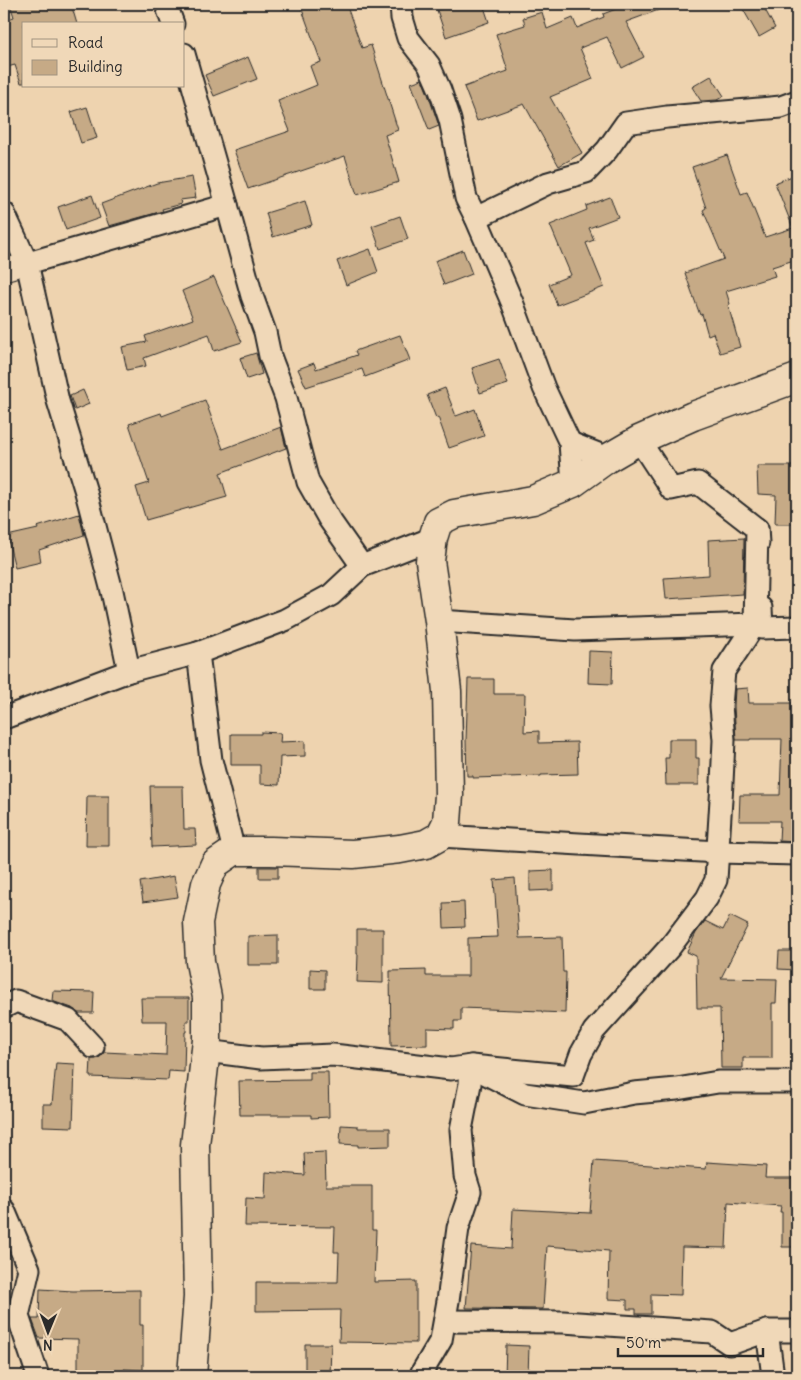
<svg xmlns="http://www.w3.org/2000/svg" width="801" height="1380" font-family="Delius,sans-serif">
  <style>
    .building { fill: #c6aa86; stroke: #2b2b2b }
    .lines { fill: none; stroke-linecap: round; stroke-linejoin: round }
    .street-casing { stroke: #2b2b2b; stroke-width: 25 }
    .secondary-casing { stroke: #2b2b2b; stroke-width: 31 }
    .street { stroke: #f0d8b8; stroke-width: 21 }
    .secondary { stroke: #f0d8b8; stroke-width: 28 }
  </style>
  <rect width="100%" height="100%" fill="#eed3af"/>
  <filter id="ink" filterUnits="userSpaceOnUse"><feTurbulence type="fractalNoise" baseFrequency=".02" numOctaves="2"/><feDisplacementMap in="SourceGraphic" scale="10" xChannelSelector="R" yChannelSelector="G"/><feConvolveMatrix kernelMatrix="1 2 1 2 8 2 1 2 1" color-interpolation-filters="sRGB"/></filter>
  <g filter="url(#ink)">
    <g class="building">
      <path d="M10 4H71L77 24H24V83H21L15 65 7 67 4 55V46L8 45 4 32V20L14 17Z"/>
      <path d="M300 4H346L362 48 371 45 398 130 385 135 399 182 357 195 345 156 248 189 234 150 290 131 278 101 317 85 310 66 321 62Z"/>
      <path d="M456 4H483L489 22 446 37 437 10Z"/>
      <path d="M629 4H672V5L626 22 644 57 622 68 607 37 580 48 593 79 550 97 582 153 559 166 524 104 477 121 464 87 508 71 496 34 525 25 523 18 542 12 547 29 573 18 577 28 604 17 603 14Z"/>
      <path d="M740 4H762L775 28 759 37Z"/>
      <path d="M248 57 257 79 214 96 205 75Z"/>
      <path d="M711 76 724 96 717 100 701 101 692 87Z"/>
      <path d="M422 79 428 94 439 126 429 130 411 83Z"/>
      <path d="M87 107 97 138 81 143 71 112Z"/>
      <path d="M727 155 741 194 747 192 765 237 793 228 775 183 797 174V259L772 267 775 276 726 291 730 304 728 305 740 347 720 353 713 333 708 335 702 314 700 315 685 273 724 259 703 210 706 208 692 167Z"/>
      <path d="M192 177 196 198 180 200 181 204 162 209 163 211 109 226 101 204 157 183Z"/>
      <path d="M92 195 100 218 66 230 58 207Z"/>
      <path d="M610 197 618 217 589 228 594 240 586 243 604 287 557 305 549 284 571 275 550 225 587 210 586 206Z"/>
      <path d="M305 201 312 225 273 237 266 213Z"/>
      <path d="M400 216 408 239 380 249 372 226Z"/>
      <path d="M370 249 378 272 346 285 337 261Z"/>
      <path d="M463 250 472 274 444 285 435 261Z"/>
      <path d="M214 277 242 342 214 351 209 334 144 358 146 366 127 370 122 347 147 342 145 336 193 319 182 291Z"/>
      <path d="M400 335 410 360 365 377 362 369 306 387 298 369 314 363 316 369 357 355 355 351Z"/>
      <path d="M256 353 262 374 247 379 240 358Z"/>
      <path d="M499 359 508 384 480 393 472 368Z"/>
      <path d="M445 388 456 416 475 409 484 436 449 448 438 417 436 418 427 395Z"/>
      <path d="M83 390 89 404 75 410 70 396Z"/>
      <path d="M205 400 223 449 281 427 286 448 220 473 227 497 146 520 136 487 149 483 129 424 161 413 162 416Z"/>
      <path d="M757 466H797V524H775L776 495 758 494Z"/>
      <path d="M79 514 84 535 39 550 41 562 15 568 7 536 38 529 37 527Z"/>
      <path d="M744 538 743 594 666 599 664 578 709 575 708 540Z"/>
      <path d="M589 651 613 652 612 684 588 683Z"/>
      <path d="M468 679H494V694H525L524 732 539 731V743L577 742 578 774 541 775V776L473 778V776H467L466 741Z"/>
      <path d="M748 688 749 703H797V842L779 841 780 821H739L740 795H780L782 739H750V740H736L734 706 735 689Z"/>
      <path d="M261 732 281 733 280 742 305 741V756L280 757 279 785 260 784V765H231V734H261Z"/>
      <path d="M669 739H696V758H699V785H666L665 758H669Z"/>
      <path d="M150 786H183L184 829H195L196 845 152 847Z"/>
      <path d="M87 796H109V846H86Z"/>
      <rect x="259" y="867" width="19" height="11"/>
      <path d="M553 870V890L530 891V871Z"/>
      <path d="M174 876 178 897 143 902 140 882Z"/>
      <path d="M515 878 519 938 562 937 563 972H566L565 1013 542 1012V1011L461 1008V1021H454V1029L427 1028V1045L391 1046 390 971 426 970V976H468V938L498 937 494 880Z"/>
      <path d="M464 902 465 927 444 928 443 903Z"/>
      <path d="M730 916 748 925 721 978 777 979 776 1003H772V1058H743V1068H721L720 1008H697L696 956 687 952 696 933 705 921 723 930Z"/>
      <path d="M357 929H383V983L357 982 358 954H357Z"/>
      <path d="M278 935V965H248V936Z"/>
      <path d="M779 951H797V970L778 969Z"/>
      <path d="M310 969 325 970V989H310Z"/>
      <path d="M53 991 94 992 93 1013H78L72 1008 52 1001Z"/>
      <path d="M141 998H189V1021H186V1032H185L184 1072 169 1071 168 1080 90 1077 91 1059H96L101 1056 104 1052 166 1055 167 1021H142Z"/>
      <path d="M56 1063 75 1064 73 1127 43 1126V1104H52Z"/>
      <path d="M310 1072H328L329 1117 311 1118V1115H240L239 1081 310 1080Z"/>
      <path d="M341 1125 358 1126V1128H390V1146L358 1147V1145L340 1144Z"/>
      <path d="M325 1152 326 1186H372V1230H376L374 1282 416 1281V1343L339 1342 340 1310 256 1311V1282H338L339 1252H334L335 1227 245 1226 246 1198 265 1199 266 1172 305 1175 304 1153Z"/>
      <path d="M594 1161 706 1169 707 1162 766 1166 765 1178H797V1247H782V1212H780L781 1206 728 1202 726 1248 682 1247 681 1295 651 1294V1314H636V1309H627V1300L608 1299 609 1251 547 1246 543 1309 466 1308 471 1246 511 1249 513 1209 590 1213Z"/>
      <path d="M40 1289 73 1291 140 1290V1325H143V1370L124 1369V1376H78V1339L39 1338 32 1319H39Z"/>
      <path d="M305 1344H331L330 1376H305Z"/>
      <path d="M506 1345 529 1346 528 1376H505Z"/>
    </g>
    <g class="lines">
      <g class="street-casing">
        <g id="street">
          <path d="M166 4 173 24"/>
          <path d="M401 4 402 18 408 38 429 65 440 90 450 120 466 198 476 218 512 302 544 388 570 443 573 483"/>
          <path d="M184 54 227 205 252 296 265 332 270 356 286 398 308 482 329 519 362 566"/>
          <path d="M4 213 27 263 58 401 86 492 112 591 129 671"/>
          <path d="M476 218 548 183 586 172 607 150 626 123 667 117 781 107 797 101"/>
          <path d="M4 270 227 205"/>
          <path d="M639 440 671 489 698 483 757 529 758 543"/>
          <path d="M570 443 608 458"/>
          <path d="M761 608 762 628 797 627"/>
          <path d="M439 621 575 630 755 624"/>
          <path d="M198 653 211 760 234 851"/>
          <path d="M4 718 129 671 198 653 285 620 331 595 362 566 433 538"/>
          <path d="M440 836 718 852 797 854"/>
          <path d="M4 1007 16 1001 68 1020 93 1047"/>
          <path d="M206 1051 261 1058 333 1055 451 1069 471 1066 525 1094 584 1103 634 1093 677 1089 718 1082H797"/>
          <path d="M4 1210 29 1269 18 1316 38 1376"/>
          <path d="M445 1321 563 1322 712 1332 730 1344 767 1331 773 1376"/>
          <path d="M767 1331H797"/>
          <path d="M422 1376V1372L441 1340 448 1301 458 1228 470 1192 465 1176 461 1130 470 1084 471 1066 573 1076 581 1054 594 1031 670 947 707 898 716 880 722 783 724 740 721 706 724 671 755 624 757 529"/>
        </g>
      </g>
      <g class="secondary-casing">
        <path id="secondary" d="M192 1376 198 1297 195 1145 207 1040V997L200 962 198 922 206 884 215 864 234 851H271L353 854 400 849 426 844 440 836 447 822 449 795 447 691 439 621 430 561 433 538 438 522 454 514 533 500 573 483 608 458 639 440 693 416 797 378"/>
      </g>
      <use href="#street" class="street"/>
      <use href="#secondary" class="secondary"/>
    </g>
  </g>
  <rect width="801" height="1380" fill="none" stroke="#f0d8b8" stroke-width="20"/>
  <rect x="10" y="10" width="781" height="1360" fill="none" stroke="#2b2b2b" stroke-width="2" filter="url(#ink)"/>
  <rect x="22" y="22" width="162" height="65" fill="#f0d8b8" stroke="#a19380"/>
  <rect x="32" y="39" width="25" height="8" fill="#f0d8b8" stroke="#a19380"/>
  <text x="68" y="48" font-size="15" fill="#2b2b2b">Road</text>
  <rect x="32" y="60" width="25" height="15" fill="#c6aa86" stroke="#a19380"/>
  <text x="68" y="72" font-size="15" fill="#2b2b2b">Building</text>
  <g transform="translate(48 1332) rotate(181)" stroke="#f0d8b8" stroke-width="4" paint-order="stroke">
  <path d="M0-4L9 19L0 12L-9 19Z" fill="#2b2b2b"/>
  <text y="-8" font-size="14" font-weight="bold" text-anchor="middle" fill="#2b2b2b">N</text>
  </g>
  <path d="M618 1348v8h145v-8" fill="none" stroke="#2b2b2b" stroke-width="2.5"/>
  <text x="626" y="1348" font-size="15" fill="#2b2b2b" stroke="#f0d8b8" stroke-width="4" paint-order="stroke">50 m</text>
</svg>
